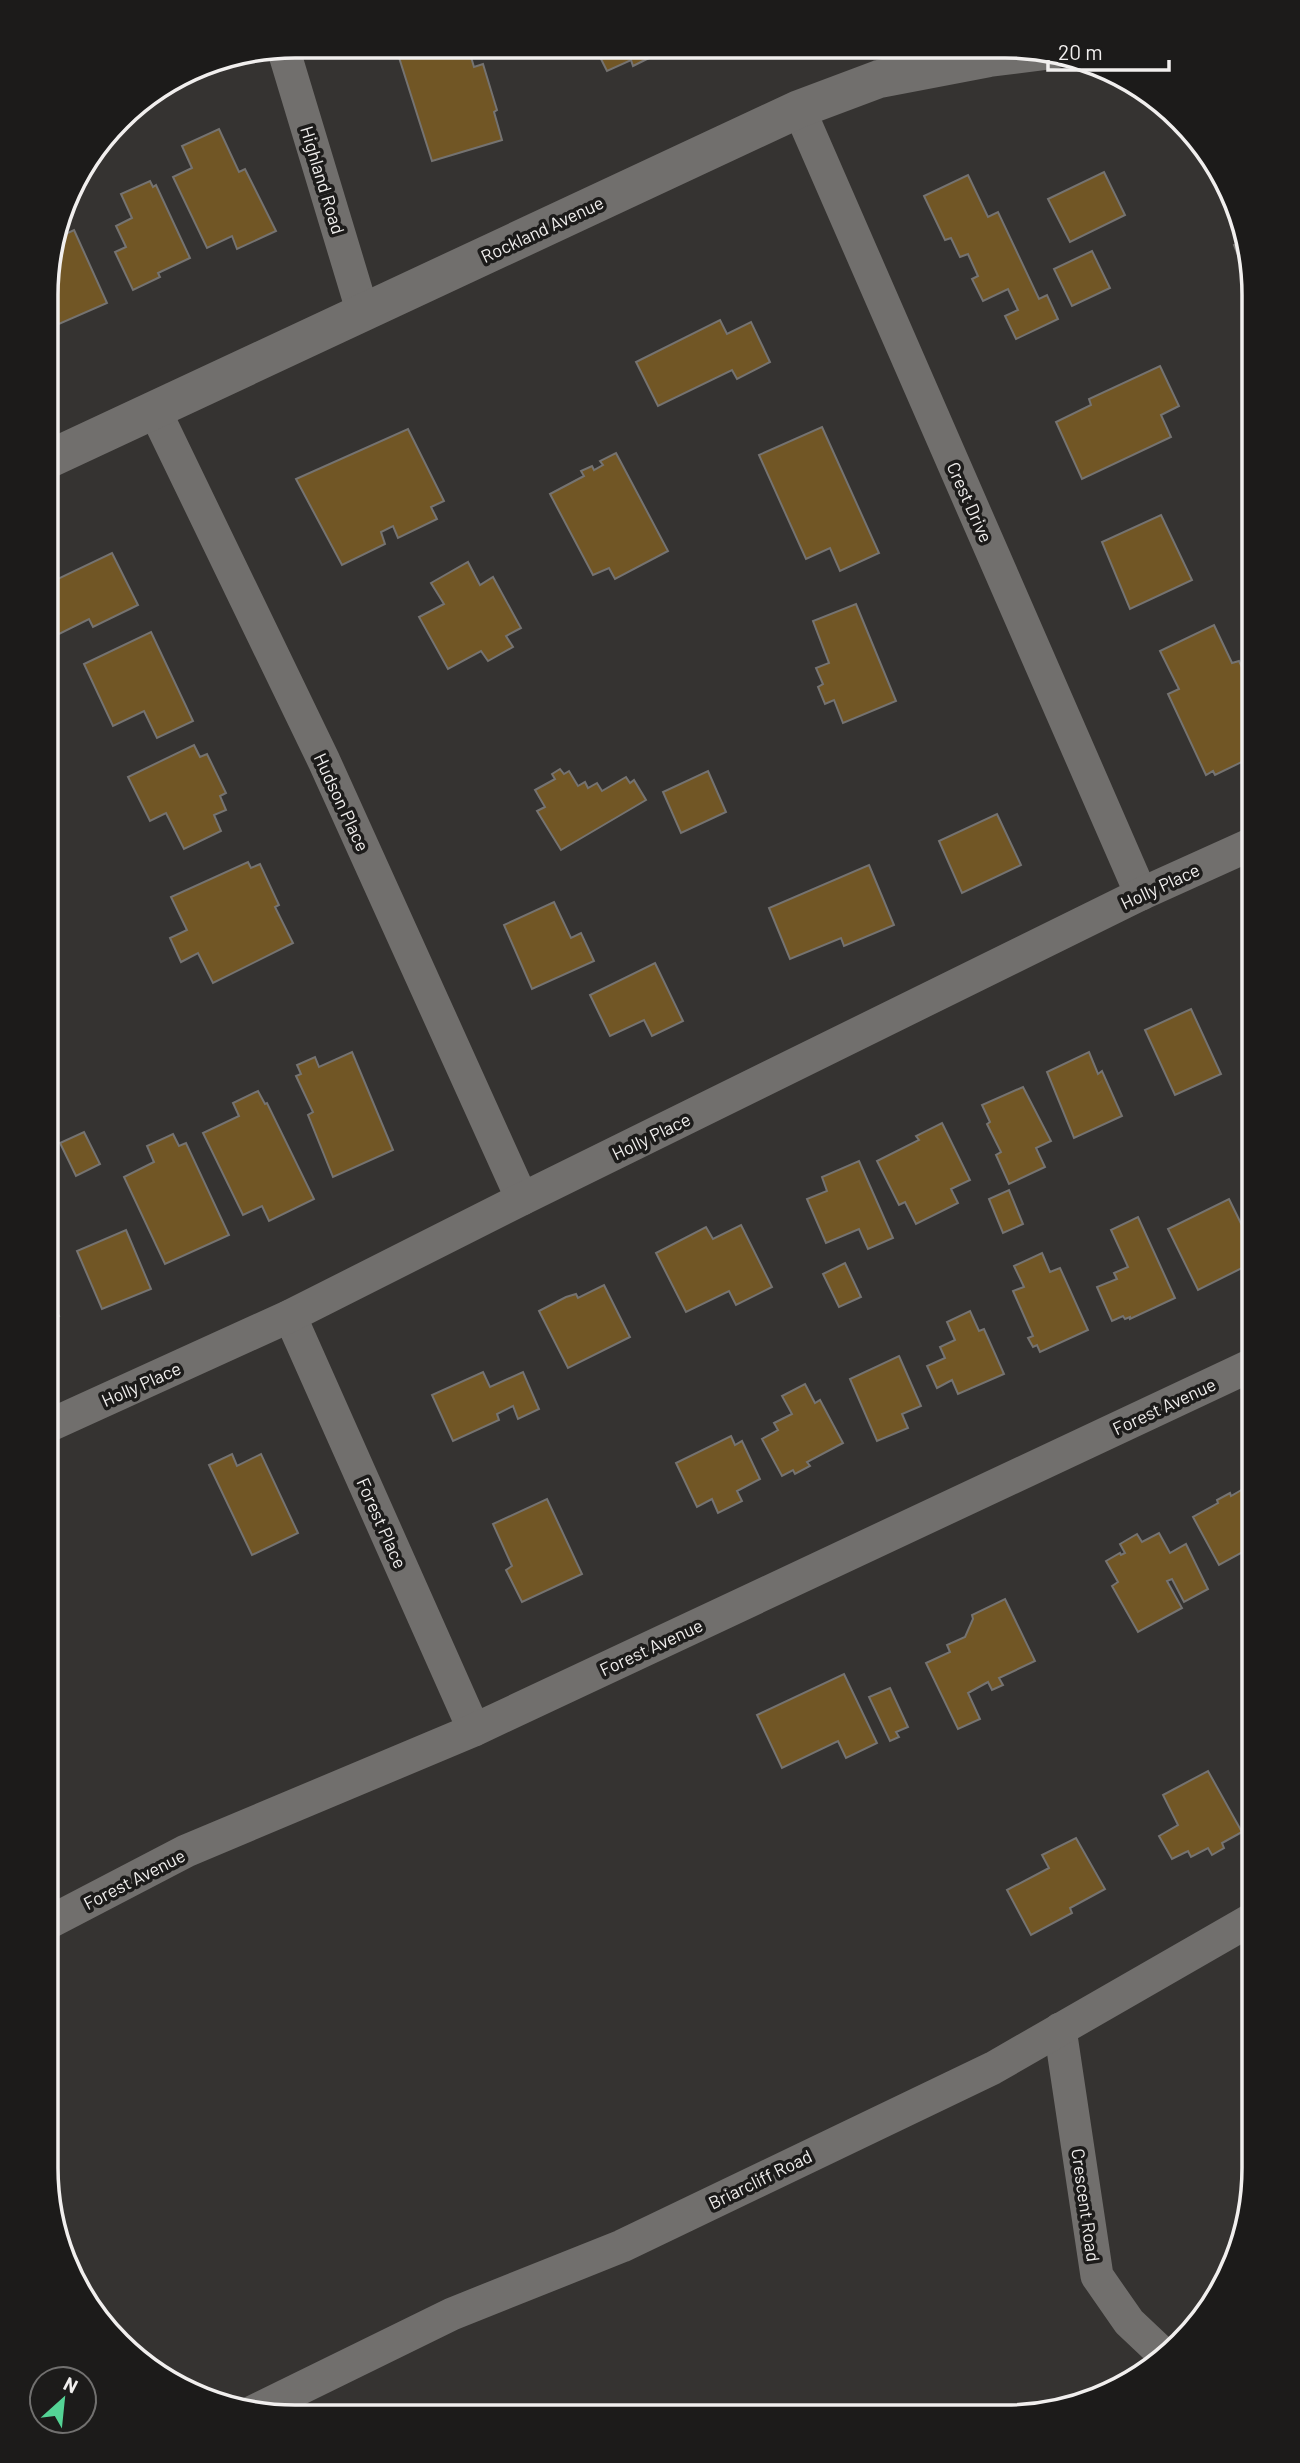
<svg xmlns="http://www.w3.org/2000/svg" width="1300" height="2463" font-family="Barlow,sans-serif">
  <style>
    .building { fill: #715625; stroke: #757371; stroke-width: 2 }
    .lines { fill: none; stroke-linecap: round; stroke-linejoin: round }
    .minor { stroke: #716f6d; stroke-width: 33 }
    .tertiary { stroke: #716f6d; stroke-width: 38 }
    .labels { text-anchor: middle; dominant-baseline: central; stroke-width: 7; stroke-linejoin: round; paint-order: stroke }
    .street-label { font-size: 18px; fill: #f1efee; stroke: #1c1b1a }
    .rim { fill: none; stroke: #f1efee; stroke-width: 3.5 }
  </style>
  <rect width="100%" height="100%" fill="#353331"/>
  <g class="building">
    <path d="M401 46 468 47 474 67 483 64 497 110 494 112 502 140 432 161 396 48Z"/>
    <path d="M595 47 669 48 633 66 631 60 607 71Z"/>
    <path d="M219 129 239 172 245 169 276 231 237 249 232 236 207 248 173 177 192 168 182 146Z"/>
    <path d="M1104 172 1125 215 1070 242 1048 199Z"/>
    <path d="M968 175 988 217 998 212 1039 299 1047 295 1058 319 1016 339 1005 316 1018 310 1008 289 983 301 972 279 978 276 968 254 960 257 951 238 945 240 924 196Z"/>
    <path d="M150 181 153 187 156 185 190 258 158 273 160 277 133 290 115 252 126 247 116 226 132 218 121 194Z"/>
    <path d="M74 230 107 303 52 327 48 318V263L55 239Z"/>
    <path d="M1246 240 1254 295V296L1234 245Z"/>
    <path d="M1092 251 1110 288 1072 306 1054 269Z"/>
    <path d="M720 320 727 334 751 322 770 362 737 379 732 370 658 406 636 362Z"/>
    <path d="M1160 366 1179 406 1161 415 1171 437 1082 479 1056 422 1091 405 1089 399Z"/>
    <path d="M822 427 879 553 840 571 830 548 806 559 759 455Z"/>
    <path d="M408 429 444 501 431 507 437 519 398 538 393 526 381 532 385 544 342 565 296 479Z"/>
    <path d="M616 453 668 551 615 579 609 568 593 575 550 494 584 476 581 471 592 466 594 470 603 465 600 461Z"/>
    <path d="M1161 515 1192 580 1130 609 1102 542Z"/>
    <path d="M112 553 138 605 93 627 89 619 49 639 47 584Z"/>
    <path d="M468 562 480 585 493 577 521 628 506 636 513 647 488 661 481 651 448 669 419 617 444 604 431 583Z"/>
    <path d="M856 604 896 701 843 723 834 700 825 704 818 687 823 684 816 668 829 663 813 621Z"/>
    <path d="M1214 625 1232 663 1239 661 1254 693V756L1215 775 1213 771 1206 775 1168 694 1179 689 1160 651Z"/>
    <path d="M151 632 193 721 157 738 144 711 113 726 84 664Z"/>
    <path d="M194 745 200 757 207 754 226 793 220 796 226 810 214 815 221 831 184 849 166 813 150 821 128 777Z"/>
    <path d="M560 769 564 774 569 771 578 786 585 782 588 788 597 783 602 791 626 777 630 783 634 780 646 800 561 850 537 811 545 807 535 790 555 779 552 774Z"/>
    <path d="M708 771 726 812 681 833 663 792Z"/>
    <path d="M997 814 1021 865 962 893 939 841Z"/>
    <path d="M248 862 251 868 260 864 279 905 275 907 293 943 213 983 198 953 181 962 170 938 187 930 171 897Z"/>
    <path d="M869 865 894 925 844 946 841 938 790 959 769 908Z"/>
    <path d="M554 902 571 938 581 933 594 961 532 989 504 925Z"/>
    <path d="M655 963 683 1021 652 1036 644 1020 610 1036 590 995Z"/>
    <path d="M1191 1009 1221 1074 1175 1095 1145 1030Z"/>
    <path d="M352 1052 393 1150 333 1177 308 1115 313 1112 296 1076 301 1074 297 1065 315 1057 319 1067Z"/>
    <path d="M1089 1052 1098 1074 1102 1071 1122 1116 1074 1138 1047 1072Z"/>
    <path d="M1023 1087 1051 1141 1036 1148 1045 1167 1009 1184 996 1155 1001 1152 987 1124 990 1122 982 1105Z"/>
    <path d="M258 1091 265 1104 267 1103 314 1199 269 1221 262 1206 243 1215 203 1133 239 1116 233 1103Z"/>
    <path d="M942 1123 970 1180 951 1189 958 1203 916 1224 905 1202 899 1205 877 1161 919 1140 916 1136Z"/>
    <path d="M84 1132 100 1164 76 1176 60 1143Z"/>
    <path d="M173 1134 179 1146 186 1143 229 1235 165 1264 124 1177 154 1162 147 1146Z"/>
    <path d="M859 1161 893 1238 868 1249 859 1229 826 1243 807 1199 827 1191 822 1177Z"/>
    <path d="M1254 1164V1194L1242 1170Z"/>
    <path d="M1009 1190 1023 1224 1003 1233 989 1199Z"/>
    <path d="M1229 1199 1254 1250V1262L1198 1290 1168 1229Z"/>
    <path d="M1138 1217 1175 1298 1130 1319V1317L1125 1319 1123 1316 1112 1321 1097 1287 1117 1279 1114 1273 1128 1267 1111 1230Z"/>
    <path d="M741 1225 772 1287 736 1305 729 1291 686 1312 656 1253 706 1227 713 1239Z"/>
    <path d="M126 1230 151 1289 102 1309 77 1251Z"/>
    <path d="M1042 1253 1050 1272 1060 1268 1088 1330 1040 1352 1037 1345 1033 1347 1028 1338 1033 1336 1013 1291 1024 1287 1014 1266Z"/>
    <path d="M845 1263 861 1297 839 1307 823 1274Z"/>
    <path d="M604 1285 630 1337 568 1368 539 1311 566 1297 576 1294 578 1298Z"/>
    <path d="M46 1291 59 1316 46 1322Z"/>
    <path d="M970 1311 979 1331 984 1329 1004 1374 958 1394 952 1380 937 1388 927 1366 945 1358 940 1347 955 1340 947 1322Z"/>
    <path d="M899 1356 921 1406 902 1414 908 1428 877 1441 850 1379Z"/>
    <path d="M483 1372 490 1387 523 1372 539 1409 518 1419 513 1406 497 1414 499 1420 453 1441 432 1395Z"/>
    <path d="M805 1384 815 1403 820 1400 843 1443 807 1462 810 1466 795 1474 793 1470 782 1476 762 1439 778 1430 774 1423 792 1414 782 1396Z"/>
    <path d="M731 1436 735 1445 742 1441 760 1479 737 1491 742 1501 718 1513 712 1499 697 1507 676 1463Z"/>
    <path d="M232 1454 237 1466 261 1454 298 1533 252 1555 209 1465Z"/>
    <path d="M1250 1485 1254 1492V1546L1219 1565 1193 1517 1218 1503 1217 1500 1230 1493 1231 1496Z"/>
    <path d="M547 1499 582 1574 522 1602 506 1570 512 1566 493 1524Z"/>
    <path d="M1159 1533 1170 1553 1186 1544 1208 1589 1184 1602 1172 1579 1167 1581 1182 1608 1138 1632 1112 1586 1118 1582 1106 1561 1120 1553 1121 1555 1125 1553 1120 1544 1137 1534 1142 1542Z"/>
    <path d="M1005 1599 1035 1661 999 1678 1003 1685 992 1690 988 1682 968 1693 980 1719 958 1729 926 1663 950 1652 947 1645 965 1637 973 1619 972 1615Z"/>
    <path d="M844 1674 877 1743 846 1758 838 1741 782 1768 757 1715Z"/>
    <path d="M890 1688 908 1727 896 1732 899 1737 890 1741 869 1697Z"/>
    <path d="M1208 1771 1242 1832 1222 1843 1224 1848 1212 1855 1208 1848 1191 1857 1188 1851 1172 1859 1159 1836 1178 1825 1163 1795Z"/>
    <path d="M1076 1838 1105 1889 1070 1908 1072 1913 1031 1935 1007 1890 1049 1868 1042 1855Z"/>
  </g>
  <g class="lines">
    <g class="minor">
      <path d="M283 48 363 313"/>
      <path d="M799 109 1141 894"/>
      <path d="M154 409 324 761 522 1199"/>
      <path d="M290 1316 474 1730"/>
      <path d="M46 1427 290 1316 522 1199 1141 894 1254 843"/>
      <path d="M46 1924 186 1851 474 1730 1254 1364"/>
      <path d="M1060 2029 1097 2276 1129 2322 1165 2356"/>
      <path d="M252 2412 452 2314 622 2246 993 2068 1254 1918"/>
    </g>
    <path class="tertiary" d="M47 460 799 109 879 79 989 58 1053 50"/>
  </g>
  <g class="labels">
    <g class="street-label">
      <text transform="translate(323 180) rotate(73)">Highland Road</text>
      <text transform="translate(542 229) rotate(-25)">Rockland Avenue</text>
      <text transform="translate(970 502) rotate(66)">Crest Drive</text>
      <text transform="translate(342 802) rotate(65)">Hudson Place</text>
      <text transform="translate(1160 886) rotate(-25)">Holly Place</text>
      <text transform="translate(651 1136) rotate(-26)">Holly Place</text>
      <text transform="translate(141 1384) rotate(-24)">Holly Place</text>
      <text transform="translate(1164 1406) rotate(-25)">Forest Avenue</text>
      <text transform="translate(382 1523) rotate(66)">Forest Place</text>
      <text transform="translate(651 1647) rotate(-25)">Forest Avenue</text>
      <text transform="translate(134 1879) rotate(-27)">Forest Avenue</text>
      <text transform="translate(760 2179) rotate(-26)">Briarcliff Road</text>
      <text transform="translate(1086 2205) rotate(82)">Crescent Road</text>
    </g>
  </g>
  <path d="M0 0H1300V2463H0ZM295 58H1005A237 237 0 0 1 1242 295V2168A237 237 0 0 1 1005 2405H295A237 237 0 0 1 58 2168V295A237 237 0 0 1 295 58Z" fill="#1c1b1a" fill-rule="evenodd"/>
  <path class="rim" d="M295 58H1005A237 237 0 0 1 1242 295V2168A237 237 0 0 1 1005 2405H295A237 237 0 0 1 58 2168V295A237 237 0 0 1 295 58Z"/>
  <g transform="translate(63 2400) rotate(27)"><circle r="33" fill="#1c1b1a" stroke="#71706f" stroke-width="2"/>
  <path d="M0-5L12 26L0 18L-12 26Z" fill="#54d395"/>
  <text y="-10" font-size="19" font-weight="bold" text-anchor="middle" fill="#f1efee">N</text>
  </g>
  <path d="M1048 60v10h121v-10" fill="none" stroke="#f1efee" stroke-width="3.5"/>
  <text x="1058" y="60" font-size="21" fill="#f1efee" stroke="#1c1b1a" stroke-width="5" paint-order="stroke">20 m</text>
</svg>
